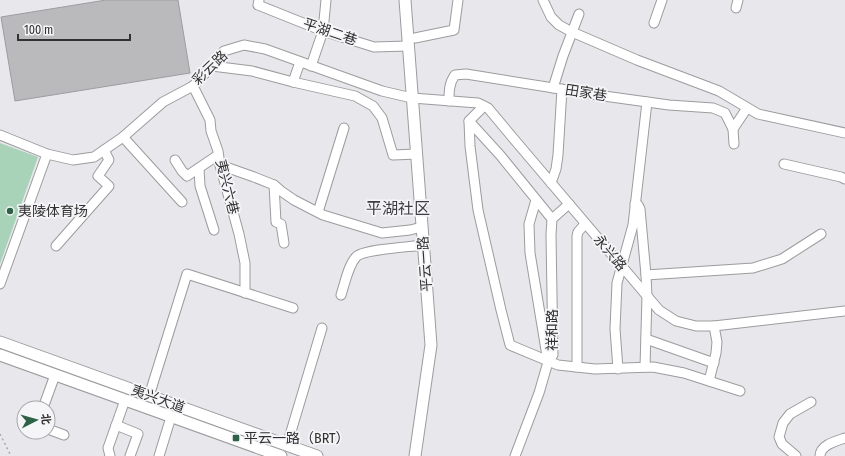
<svg xmlns="http://www.w3.org/2000/svg" width="845" height="456" font-family="'Fira Sans Condensed','Noto Sans SC',sans-serif">
  <style>
    .green { fill: #a8d3b9 }
    .building { fill: #bababd; stroke: #9d9da0 }
    .lines { fill: none; stroke-linecap: round; stroke-linejoin: round }
    .minor-casing { stroke: #9c9c9f; stroke-width: 11 }
    .major-casing { stroke: #9c9c9f; stroke-width: 13 }
    .path { stroke: #a9a9ac; stroke-width: 1.5; stroke-dasharray: 2 3; stroke-linecap: butt }
    .minor { stroke: #fff; stroke-width: 9 }
    .major { stroke: #fff; stroke-width: 11 }
    .poi-dot { fill: #2e6246; stroke: #f5f5f8; stroke-width: 1.5 }
    .labels { text-anchor: middle; dominant-baseline: central; stroke-width: 3.5; stroke-linejoin: round; paint-order: stroke }
    .street-label { font-size: 14px; fill: #313132; stroke: #f5f5f8 }
    .poi-label { font-size: 14px; fill: #313132; stroke: #f5f5f8; text-anchor: start }
    .quarter-label { font-size: 16px; fill: #3e3e41; stroke: #f5f5f8 }
  </style>
  <rect width="100%" height="100%" fill="#e8e7eb"/>
  <path class="green" d="M0 143 38 157 0 264Z"/>
  <path class="building" d="M106 0H178L190 73 15 101 1 17Z"/>
  <g class="lines">
    <g class="minor-casing">
      <g id="minor">
        <path d="M259 0 258 5 323 31 374 47 408 46"/>
        <path d="M543 0 551 17 559 25 572 32 637 60 719 91 758 114 845 133"/>
        <path d="M736 8 738 0"/>
        <path d="M654 23 662 0"/>
        <path d="M415 38 454 30 458 0"/>
        <path d="M212 66 252 71 293 82 355 96 373 106 382 118 393 155 417 154"/>
        <path d="M311 66 323 31 326 0"/>
        <path d="M293 82 300 62"/>
        <path d="M193 86 210 120 211 131 218 151 220 165 239 234 245 263V293"/>
        <path d="M553 88 563 56 579 14"/>
        <path d="M449 101C449 92 449 83 455 75L466 74 604 96 669 105 713 108 725 113 733 129"/>
        <path d="M484 106 469 121 470 146 478 210 501 310 510 345 558 365 595 369 653 367 684 373 740 391"/>
        <path d="M469 121 500 155 552 219"/>
        <path d="M0 135 47 154 73 160 94 157 123 137 163 102 193 86 212 66 224 51 244 45 265 49 382 91 412 98 478 103 488 108 513 138 659 310 676 321 696 326H714L845 311"/>
        <path d="M123 137 182 202"/>
        <path d="M734 144 733 129 747 108"/>
        <path d="M175 160 182 171 187 176 218 155"/>
        <path d="M784 164 841 177 845 179"/>
        <path d="M220 165 254 177 274 185 281 191 294 200 323 215 382 233 410 230 422 227"/>
        <path d="M199 168 200 186 214 230"/>
        <path d="M551 183 556 169 558 155 562 89"/>
        <path d="M274 185 276 222 281 224 284 243"/>
        <path d="M536 200 529 224 530 253 548 362"/>
        <path d="M635 204 638 205 640 209 646 275"/>
        <path d="M318 212 344 128"/>
        <path d="M56 246 109 186 98 176 109 160 104 150"/>
        <path d="M0 284 47 154"/>
        <path d="M341 295C345 283 348 266 356 257 363 249 411 247 423 245"/>
        <path d="M646 339 714 363"/>
        <path d="M577 367V236L578 232 585 224"/>
        <path d="M645 367 647 296 646 275 753 268 782 259 821 234"/>
        <path d="M618 369 615 329 617 283 633 225 647 102"/>
        <path d="M709 381 716 353 717 342 714 326"/>
        <path d="M149 396 187 274 293 308"/>
        <path d="M43 408 55 375"/>
        <path d="M116 425 138 434 130 456"/>
        <path d="M48 429 64 435"/>
        <path d="M287 445 322 328"/>
        <path d="M110 456 108 448 125 400"/>
        <path d="M159 456 171 417"/>
        <path d="M515 456 539 393 548 362 553 355 551 235 552 219 569 204"/>
        <path d="M796 456 782 444 779 437 783 423 790 414 811 402"/>
        <path d="M820 456C820 445 836 441 845 438"/>
      </g>
    </g>
    <g class="major-casing">
      <g id="major">
        <path d="M405 0 431 345 415 456"/>
        <path d="M0 342 317 456"/>
        <path d="M0 355 281 456"/>
      </g>
    </g>
    <path class="path" d="M0 434 11 456"/>
    <use href="#minor" class="minor"/>
    <use href="#major" class="major"/>
  </g>
  <g class="poi-dot">
    <circle cx="10" cy="211" r="4"/>
    <rect x="232" y="434" width="8" height="8" rx="2"/>
  </g>
  <g class="labels">
    <g class="street-label">
      <text transform="translate(330 32) rotate(19)">平湖二巷</text>
      <text transform="translate(210 68) rotate(-44)">彩云路</text>
      <text transform="translate(586 93) rotate(9)">田家巷</text>
      <text transform="translate(227 187) rotate(76)">夷兴六巷</text>
      <text transform="translate(610 253) rotate(50)">永兴路</text>
      <text transform="translate(425 264) rotate(-94)">平云一路</text>
      <text transform="translate(552 330) rotate(-90)">祥和路</text>
      <text transform="translate(158 399) rotate(20)">夷兴大道</text>
    </g>
    <g class="poi-label">
      <text x="18" y="211">夷陵体育场</text>
      <text x="244" y="438">平云一路（BRT）</text>
    </g>
    <g class="quarter-label">
      <text x="398" y="208">平湖社区</text>
    </g>
  </g>
  <g transform="translate(36 420) rotate(84)"><circle r="19" fill="#f5f5f8" stroke="#a7a7a9"/>
  <path d="M0-3L7 15L0 10L-7 15Z" fill="#2e6246"/>
  <text y="-6" font-size="11" font-weight="bold" text-anchor="middle" fill="#313132">北</text>
  </g>
  <path d="M18 34v6h112v-6" fill="none" stroke="#313132" stroke-width="2"/>
  <text x="24" y="34" font-size="12" fill="#313132" stroke="#f5f5f8" stroke-width="3" paint-order="stroke">100 m</text>
</svg>
